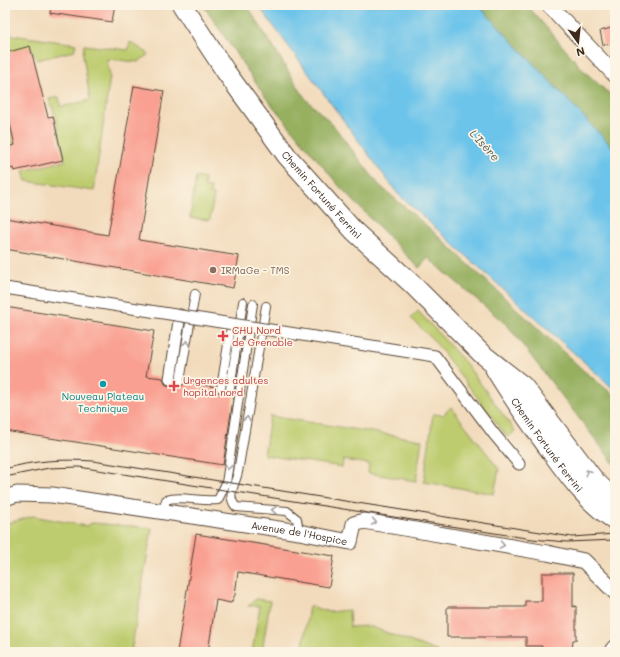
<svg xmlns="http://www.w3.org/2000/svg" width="620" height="657" font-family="Mali,sans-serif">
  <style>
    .green { fill: #bdcc6e; stroke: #7c7b46 }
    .forest { fill: #96b061; stroke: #686d40 }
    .water { fill: #6dc4ea; stroke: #547784 }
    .building { fill: #f9a092 }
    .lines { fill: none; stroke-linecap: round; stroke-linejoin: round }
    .service-casing { stroke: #564536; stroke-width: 10 }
    .pedestrian-casing { stroke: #564536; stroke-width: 13 }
    .minor-casing { stroke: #564536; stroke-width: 17 }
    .tertiary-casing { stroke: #564536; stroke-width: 21 }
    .service { stroke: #fff; stroke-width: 8 }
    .pedestrian { stroke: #fff; stroke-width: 11 }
    .minor { stroke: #fff; stroke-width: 15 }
    .tertiary { stroke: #fff; stroke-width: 19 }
    .tram { stroke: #3b2a1e; stroke-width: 1 }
    .pedestrian-bridge-casing { stroke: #564536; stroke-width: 13; stroke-linecap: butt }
    .pedestrian-bridge { stroke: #fff; stroke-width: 11 }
    .oneway { stroke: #a79f9a }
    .education-dot { fill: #8d6e63; stroke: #fcf5e5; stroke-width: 1.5 }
    .health-dot { fill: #e0444e; stroke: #fcf5e5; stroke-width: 1.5 }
    .culture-dot { fill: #0f9aa8; stroke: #fcf5e5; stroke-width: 1.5 }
    .labels { text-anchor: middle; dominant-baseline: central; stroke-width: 3.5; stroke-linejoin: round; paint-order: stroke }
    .street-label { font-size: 10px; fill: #3b2a1e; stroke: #fcf5e5 }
    .education-label { font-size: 10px; fill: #785e54; stroke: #fcf5e5; text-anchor: start }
    .health-label { font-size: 10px; fill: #be3a42; stroke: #fcf5e5; text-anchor: start }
    .culture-label { font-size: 10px; fill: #0d838f; stroke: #fcf5e5 }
    .water-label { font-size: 11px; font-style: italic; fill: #4a585b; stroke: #fcf5e5 }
  </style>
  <rect width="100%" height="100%" fill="#fcf5e5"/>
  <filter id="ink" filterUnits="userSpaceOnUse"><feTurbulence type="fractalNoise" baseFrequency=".025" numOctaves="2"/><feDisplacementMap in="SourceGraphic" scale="8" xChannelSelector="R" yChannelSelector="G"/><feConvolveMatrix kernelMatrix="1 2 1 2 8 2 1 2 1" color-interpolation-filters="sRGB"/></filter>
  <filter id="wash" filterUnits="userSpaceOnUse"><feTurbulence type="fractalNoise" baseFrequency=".012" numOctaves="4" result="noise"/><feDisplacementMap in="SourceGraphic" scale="16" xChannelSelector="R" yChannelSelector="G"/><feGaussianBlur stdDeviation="0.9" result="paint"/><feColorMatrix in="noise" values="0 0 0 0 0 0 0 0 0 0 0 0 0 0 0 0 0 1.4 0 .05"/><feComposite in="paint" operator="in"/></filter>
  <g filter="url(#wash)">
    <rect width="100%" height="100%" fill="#f2dbbc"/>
    <g class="green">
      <path d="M5 34 76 44 74 51 37 60 30 47 5 53Z"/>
      <path d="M130 42 149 54 138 62 107 59 110 76 94 191 26 181 23 171 65 161 55 115 49 99 59 97 61 107 90 100 83 55 84 45 128 50Z"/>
      <path d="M5 108 15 145 5 147Z"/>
      <path d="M196 177 205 179 204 187 211 188 210 194 214 195 210 220 190 218Z"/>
      <path d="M418 311 464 361 515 431 508 438 435 342 411 318Z"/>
      <path d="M451 407 499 469 494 494 424 482 433 414 443 415Z"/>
      <path d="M270 416 422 440 416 481 368 473 369 464 343 460 342 467 264 455Z"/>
      <path d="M33 516 86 526 92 523 152 528 131 652H7L5 650V524Z"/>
      <path d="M256 599 270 601 262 652H252L260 606H248Z"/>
      <path d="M309 606 329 612 349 610 350 627 369 626 439 652H302Z"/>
    </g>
    <g class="forest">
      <path d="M203 5H247L305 98 333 125 379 185 427 226 584 371 615 396V465L508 326 428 258 419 268 341 188 266 98Z"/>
      <path d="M478 5H527L584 71 615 99V150Z"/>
    </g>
    <path class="water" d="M258 5H478L615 150V390L398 194Z"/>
    <g id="blocks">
      <g class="building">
        <path d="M51 5H115L112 22 50 13Z"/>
        <path d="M615 27V42L603 45 600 31Z"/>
        <path d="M30 46 48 117 53 116 63 160 14 171 13 168 5 170V147L15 145 5 103V53Z"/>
        <path d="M134 86 164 91 139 240 239 256 233 288 5 249V218L108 235Z"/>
        <path d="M5 307 154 331 146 376 163 378 165 384 169 386 175 384 182 386 185 382 216 387V390L220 393 225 392 230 394 234 393 223 465 5 431Z"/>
        <path d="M196 534 334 556 329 587 238 572 235 595 231 603 216 600 208 652H177Z"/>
        <path d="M542 573H573V607L576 606V640H573L572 652H542V646H526V637H447V607H525V601H542Z"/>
      </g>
    </g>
  </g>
  <g filter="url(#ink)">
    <use href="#blocks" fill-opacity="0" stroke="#564536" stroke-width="1"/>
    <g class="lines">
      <g class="service-casing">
        <g id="service">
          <path d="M266 306 238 472C235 486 226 495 236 507L287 511 297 519 299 532"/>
          <path d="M180 381 195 294"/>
          <path d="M221 388 230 332"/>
          <path d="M230 389 243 302"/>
          <path d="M163 513 166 500C182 495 200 502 218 500L226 483 253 304"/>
        </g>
      </g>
      <g class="pedestrian-casing">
        <g id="pedestrian">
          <path d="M170 379 180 315"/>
          <path d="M494 434 519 464"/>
        </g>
      </g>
      <g class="minor-casing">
        <g id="minor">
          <path d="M549 5 615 75"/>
          <path id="s1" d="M5 498 17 494 52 495 299 532 350 542 354 524 364 521 547 553 584 561 615 592"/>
        </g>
      </g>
      <g class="tertiary-casing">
        <g id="tertiary">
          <path id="s2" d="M182 5 226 72 287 156 354 231 412 284 481 353 523 386 595 481 615 500"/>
          <path id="s3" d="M495 369C511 396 529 421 547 446 567 473 586 502 615 520"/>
          <path d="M614 652 615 650"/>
        </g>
      </g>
      <use href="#service" class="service"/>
      <use href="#pedestrian" class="pedestrian"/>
      <use href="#minor" class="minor"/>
      <use href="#tertiary" class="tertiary"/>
      <g class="tram">
        <path d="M5 469C34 460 63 459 93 461L572 537 615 534"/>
        <path d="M5 477 49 468 79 467 532 539 567 542 615 540"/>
      </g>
      <g class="pedestrian-bridge-casing">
        <path id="pedestrian-bridge" d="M5 288 435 356 494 434"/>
      </g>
      <use href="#pedestrian-bridge" class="pedestrian-bridge"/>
    </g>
    <defs><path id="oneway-chevron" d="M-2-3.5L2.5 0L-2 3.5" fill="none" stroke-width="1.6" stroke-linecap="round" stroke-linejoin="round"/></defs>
    <g class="oneway">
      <use href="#oneway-chevron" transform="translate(187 343) rotate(-80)"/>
      <use href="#oneway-chevron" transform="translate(247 419) rotate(-81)"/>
      <use href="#oneway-chevron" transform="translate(228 467) rotate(99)"/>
      <use href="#oneway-chevron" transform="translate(588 472) rotate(-128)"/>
      <use href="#oneway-chevron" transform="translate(274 510) rotate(-175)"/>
      <use href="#oneway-chevron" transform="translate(374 522) rotate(10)"/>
      <use href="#oneway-chevron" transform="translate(502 545) rotate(10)"/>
    </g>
  </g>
  <circle class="education-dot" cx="213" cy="270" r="4"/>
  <g class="health-dot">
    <path d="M221 330h4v4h4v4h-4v4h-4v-4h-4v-4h4z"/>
    <path d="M172 380h4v4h4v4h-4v4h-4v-4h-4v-4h4z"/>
  </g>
  <circle class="culture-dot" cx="103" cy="384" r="4"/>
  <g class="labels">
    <g class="street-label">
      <text stroke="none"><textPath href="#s2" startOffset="236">Chemin Fortuné Ferrini</textPath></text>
      <text stroke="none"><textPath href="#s3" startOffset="92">Chemin Fortuné Ferrini</textPath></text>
      <text stroke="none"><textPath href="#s1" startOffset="298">Avenue de l'Hospice</textPath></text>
    </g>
    <g class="education-label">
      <text x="221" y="270">IRMaGe - TMS</text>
    </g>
    <g class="health-label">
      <text x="232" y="330">CHU Nord<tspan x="232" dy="12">de Grenoble</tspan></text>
      <text x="183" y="380">Urgences adultes<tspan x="183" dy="12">hopital nord</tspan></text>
    </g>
    <g class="culture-label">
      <text x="103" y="396">Nouveau Plateau<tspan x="103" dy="12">Technique</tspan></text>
    </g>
    <g class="water-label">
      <text transform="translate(485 145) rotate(48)">L'Isère</text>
    </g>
  </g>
  <rect width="620" height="657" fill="none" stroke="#fcf5e5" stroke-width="20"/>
  <g transform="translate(578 42) rotate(165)" stroke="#fcf5e5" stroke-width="3" paint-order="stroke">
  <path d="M0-3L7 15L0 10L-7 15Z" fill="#3b2a1e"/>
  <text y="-6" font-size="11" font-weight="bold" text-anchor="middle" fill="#3b2a1e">N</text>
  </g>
</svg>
